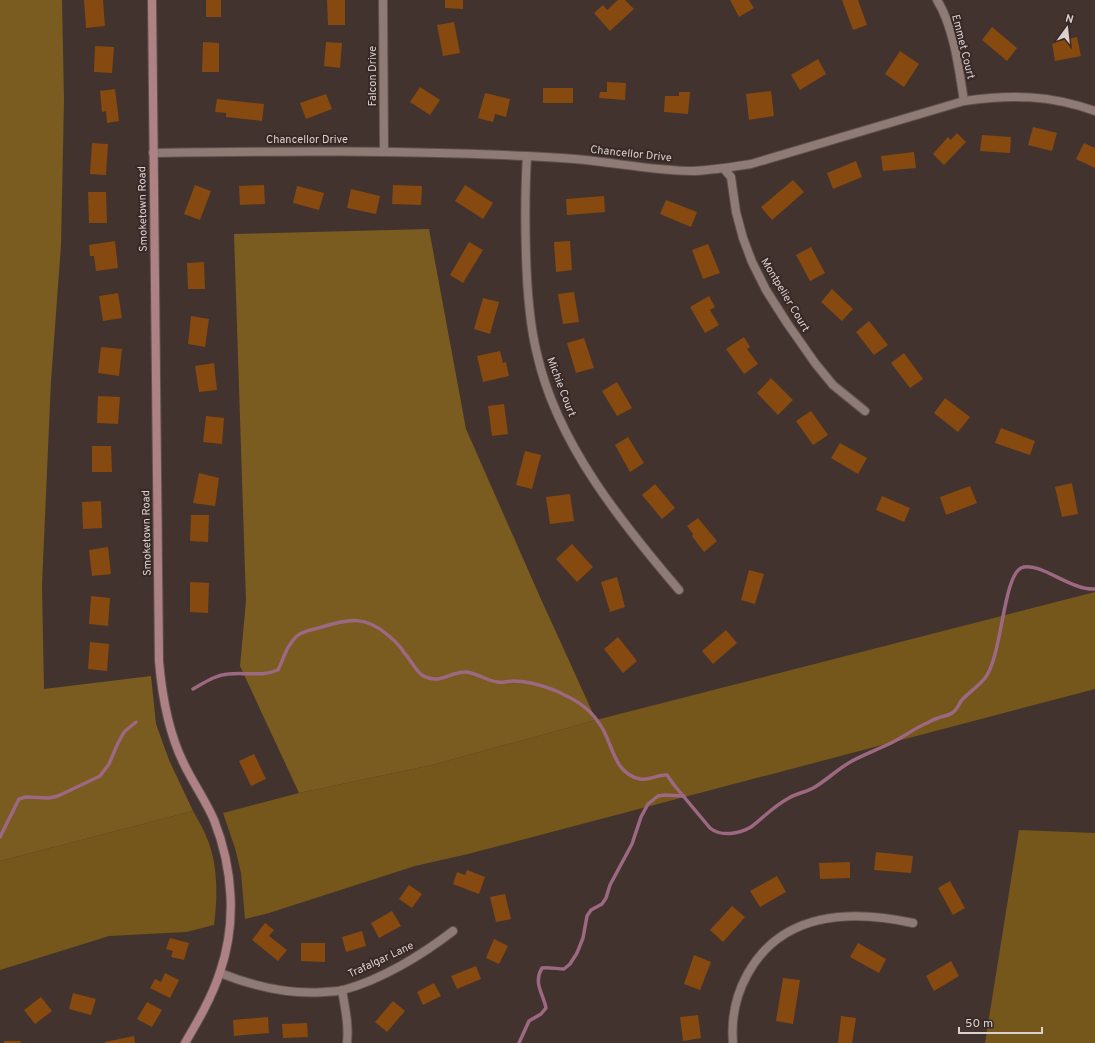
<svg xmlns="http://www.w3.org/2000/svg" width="1095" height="1043" font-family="Overpass,sans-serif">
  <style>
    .green { fill: #75561b }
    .forest { fill: #7a5b20 }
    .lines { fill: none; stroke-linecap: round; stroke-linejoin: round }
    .stream { stroke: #9c6882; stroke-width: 3.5 }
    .building { fill: #86490f }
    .minor-casing { stroke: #5f514e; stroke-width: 10 }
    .secondary-casing { stroke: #5f514e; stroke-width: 10 }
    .minor { stroke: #8e7b76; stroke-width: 8 }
    .secondary { stroke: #ae8284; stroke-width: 8 }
    .labels { text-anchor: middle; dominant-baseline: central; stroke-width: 4; stroke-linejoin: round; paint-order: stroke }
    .street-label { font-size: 11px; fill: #dad0cd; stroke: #392926 }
  </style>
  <rect width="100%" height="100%" fill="#43332f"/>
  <g class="green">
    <path d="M1095 592V689L468 854 415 866 269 913 245 919 241 873 235 848 223 813 299 793 432 765 596 720Z"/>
    <path d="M193 811C197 819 203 827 206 836 218 862 218 897 214 925L186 932 109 936 0 970V861Z"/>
    <path d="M1019 830 1095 833V1043H985Z"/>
  </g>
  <g class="forest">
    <path d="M0 0H62L64 100 61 245 51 381 42 585 44 689 151 676 156 724 169 760 193 811 0 861Z"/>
    <path d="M429 229 466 429 540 597 596 720 432 765 299 793 240 666 246 601 234 234Z"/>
  </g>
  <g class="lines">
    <g class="stream">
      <path d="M193 689C204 683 215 675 228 674 245 672 261 677 278 670 284 658 286 646 297 636 304 630 313 630 322 627 350 619 365 615 389 636 395 641 401 647 405 654 411 660 415 670 422 675 440 686 450 671 466 672 477 673 487 681 498 682 502 683 508 681 513 681 526 681 541 685 554 690 572 698 588 706 599 723 613 741 612 773 640 779 649 781 658 774 667 775L674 785 710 828C721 837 739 834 751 827 764 817 775 805 789 798 797 793 807 792 815 787 828 779 839 768 852 761 865 754 879 749 893 742 905 736 915 728 927 723 931 721 934 719 938 718 943 716 948 716 952 713 957 710 958 706 961 701 968 693 978 687 985 678 1002 657 1003 577 1021 568 1038 560 1071 591 1095 589"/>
      <path d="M0 837 19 799 26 797 49 798 58 796 100 776 109 764 118 743 124 732 136 722"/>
      <path d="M519 1043 529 1021 541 1014 546 1008C543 993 533 983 542 968 550 967 557 969 564 969L570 964 577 953 583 938 587 916 591 910 602 904 606 898 610 885 632 844 641 817 648 804 658 796 665 795 684 796"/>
    </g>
  </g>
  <g class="building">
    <path d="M84 0H103L105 26 86 28Z"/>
    <rect x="206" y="0" width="15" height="17"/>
    <path d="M327 0H345V25H328Z"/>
    <path d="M445 0H463V9L445 8Z"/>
    <path d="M618 0H625L634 9 610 31 594 13 603 5 607 10Z"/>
    <path d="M730 0H749L754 8 739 17Z"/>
    <path d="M842 0H858L867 25 853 30Z"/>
    <path d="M454 22 460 53 443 56 437 25Z"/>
    <path d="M992 27 1017 48 1007 61 982 40Z"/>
    <path d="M1077 37 1081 56 1055 61 1052 43Z"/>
    <path d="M203 42 219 43V72H202Z"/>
    <path d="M326 42 342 43 340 68 324 66Z"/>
    <path d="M95 46 114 47 112 73 94 72Z"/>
    <path d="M900 51 919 64 904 87 885 74Z"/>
    <path d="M818 59 826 74 800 90 791 75Z"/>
    <path d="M607 82 626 83 625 100 599 98 600 92H607Z"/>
    <path d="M420 87 440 100 430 115 410 102Z"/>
    <rect x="543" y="88" width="30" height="15"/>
    <path d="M115 89 119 121 107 123 106 111 102 112 100 91Z"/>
    <path d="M771 91 774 116 749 120 746 94Z"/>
    <path d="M679 92H690L688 114 664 112 665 96H679Z"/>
    <path d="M485 93 510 99 506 117 495 114 493 122 478 118Z"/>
    <path d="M326 94 332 109 306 119 300 103Z"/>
    <path d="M217 99 264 104 262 121 226 117V113L215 112Z"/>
    <path d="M1033 127 1057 133 1052 151 1028 145Z"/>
    <path d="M957 133 966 142 944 165 933 154 948 137 951 140Z"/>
    <path d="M982 135 1011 137 1010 153 980 151Z"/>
    <path d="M92 143 108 144 106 175 90 174Z"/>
    <path d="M1084 143 1095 148V168L1076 159Z"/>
    <path d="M914 152 916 168 883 171 881 156Z"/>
    <path d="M856 161 862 177 833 189 827 173Z"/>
    <path d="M793 180 804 192 772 220 761 207Z"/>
    <path d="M195 185 211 191 200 220 184 214Z"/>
    <path d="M264 185 265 204 240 205 239 186Z"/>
    <path d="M393 185 422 186 421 205 392 204Z"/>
    <path d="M465 185 493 203 483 219 455 201Z"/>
    <path d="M297 186 324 193 319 210 293 203Z"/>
    <path d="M351 189 380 196 376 214 347 208Z"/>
    <path d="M88 192H106L107 223H89Z"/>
    <path d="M604 196 605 212 567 215 566 199Z"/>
    <path d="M666 200 697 212 691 227 660 214Z"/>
    <path d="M115 241 118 268 96 271 94 256H90L89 245Z"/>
    <path d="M570 241 572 270 556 272 554 242Z"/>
    <path d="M469 242 483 250 463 283 450 275Z"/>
    <path d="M708 244 720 273 703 279 692 250Z"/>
    <path d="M811 247 825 273 810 281 796 255Z"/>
    <path d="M204 262 205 289H188L187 263Z"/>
    <path d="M832 289 853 309 842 321 821 302Z"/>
    <path d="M574 292 579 322 563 324 558 294Z"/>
    <path d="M118 293 122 318 103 321 99 296Z"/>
    <path d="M709 296 715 307 710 310 719 325 705 333 690 307Z"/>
    <path d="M483 298 499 302 490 334 474 329Z"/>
    <path d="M191 316 209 319 205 347 188 344Z"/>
    <path d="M869 321 888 345 874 355 856 332Z"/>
    <path d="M744 337 750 347 747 349 758 364 744 374 726 349Z"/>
    <path d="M584 338 594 368 576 373 567 343Z"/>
    <path d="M101 347 122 349 119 376 98 373Z"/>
    <path d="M500 351 503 363 506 362 509 376 483 382 477 356Z"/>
    <path d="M904 353 923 379 910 388 891 363Z"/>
    <path d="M214 363 217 390 199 392 195 366Z"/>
    <path d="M771 378 793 400 778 415 757 393Z"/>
    <path d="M617 382 632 408 617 416 602 391Z"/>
    <path d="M98 396 120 397 118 424 97 423Z"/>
    <path d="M945 398 970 417 958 432 934 413Z"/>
    <path d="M504 404 508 434 492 436 488 406Z"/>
    <path d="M811 411 828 435 813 445 796 421Z"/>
    <path d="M206 416 224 418 222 444 203 442Z"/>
    <path d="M1001 428 1035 441 1030 455 995 443Z"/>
    <path d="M628 437 644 463 630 472 615 445Z"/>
    <path d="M840 443 867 458 858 474 831 458Z"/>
    <path d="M92 446H111L112 472H92Z"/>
    <path d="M525 451 541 455 532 489 516 485Z"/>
    <path d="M199 473 219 478 215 506 193 503Z"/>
    <path d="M1072 483 1078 514 1062 517 1055 487Z"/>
    <path d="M655 484 675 508 662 519 642 495Z"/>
    <path d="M970 486 977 503 946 515 940 497Z"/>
    <path d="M570 494 574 521 550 524 546 497Z"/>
    <path d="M882 496 910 508 904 522 876 510Z"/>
    <path d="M101 501 102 528 83 529 82 502Z"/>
    <path d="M191 515H209L208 542 190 541Z"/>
    <path d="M698 518 717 541 704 552 692 536 693 534 687 526Z"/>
    <path d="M572 544 593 567 577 582 556 559Z"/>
    <path d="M108 547 111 574 92 576 89 550Z"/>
    <path d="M749 570 764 574 755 604 741 600Z"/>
    <path d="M617 577 625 607 610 612 601 582Z"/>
    <path d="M190 582 209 583 208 613 190 612Z"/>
    <path d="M91 596 110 598 108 626 89 624Z"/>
    <path d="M726 630 737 643 713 664 702 651Z"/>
    <path d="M618 637 637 661 623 673 604 649Z"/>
    <path d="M90 642 109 644 107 671 88 669Z"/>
    <path d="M254 754 266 779 251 786 239 761Z"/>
    <path d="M876 852 913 856 911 873 874 870Z"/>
    <path d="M850 862V878L820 879 819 863Z"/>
    <path d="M467 870 485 877 479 894 453 884 457 872 465 875Z"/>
    <path d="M777 876 786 892 760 907 750 891Z"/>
    <path d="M950 881 965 908 953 915 938 888Z"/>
    <path d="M409 885 422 894 412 908 399 899Z"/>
    <path d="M505 894 511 919 496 922 490 897Z"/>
    <path d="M732 906 745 917 723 942 710 930Z"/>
    <path d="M392 911 401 926 379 938 371 923Z"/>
    <path d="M265 923 274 930 269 936 287 950 278 961 252 940Z"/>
    <path d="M362 931 366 946 346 952 342 937Z"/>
    <path d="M170 938 189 943 184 960 171 957 173 951 166 949Z"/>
    <path d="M494 939 508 946 499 964 486 958Z"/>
    <path d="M301 943H325V962L301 961Z"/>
    <path d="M858 943 886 959 879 973 850 957Z"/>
    <path d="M694 955 711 962 700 990 684 984Z"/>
    <path d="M951 961 959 976 934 991 926 976Z"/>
    <path d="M476 966 481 979 457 989 451 976Z"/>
    <path d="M165 973 179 980 170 998 150 988 155 979 161 982Z"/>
    <path d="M783 978 800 980 793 1024 776 1021Z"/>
    <path d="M434 983 441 996 423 1005 417 992Z"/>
    <path d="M73 993 96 999 91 1015 69 1009Z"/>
    <path d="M41 997 52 1011 35 1024 24 1010Z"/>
    <path d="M393 1001 405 1011 387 1032 375 1022Z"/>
    <path d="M147 1002 162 1010 152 1027 137 1019Z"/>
    <path d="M698 1015 701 1038 683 1041 680 1017Z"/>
    <path d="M841 1016 856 1018 852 1043H838Z"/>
    <path d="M268 1017 269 1033 234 1036 233 1020Z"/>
    <path d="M307 1023 308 1037 283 1038 282 1024Z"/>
    <path d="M134 1036 135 1043H105V1042Z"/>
    <rect x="4" y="1041" width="17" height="2"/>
  </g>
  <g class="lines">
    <g class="minor-casing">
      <g id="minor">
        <path d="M383 0 384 151"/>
        <path d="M937 0C954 27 959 70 964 101"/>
        <path d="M153 153C278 151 401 150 526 156 546 157 566 158 586 160 622 164 658 171 694 171 714 170 732 167 751 164L964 101C1011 94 1050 95 1095 111"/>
        <path d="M527 156C525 189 525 222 526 255 527 289 529 322 537 354 557 443 621 522 679 590"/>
        <path d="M724 169 731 177 736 212 743 238 752 262 766 290 787 323 815 363 833 385 865 411"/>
        <path d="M220 973C253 986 288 995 324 992 330 991 337 992 343 990 381 980 422 955 453 931"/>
        <path d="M342 990C345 1008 349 1025 347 1043"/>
        <path d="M733 1043C731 1019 735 997 747 975 781 912 850 909 913 923"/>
      </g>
    </g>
    <g class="secondary-casing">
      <path id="secondary" d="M152 0 159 661C162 696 168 732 184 764 193 783 206 801 214 820 233 868 237 923 220 972 212 997 198 1021 185 1043"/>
    </g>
    <use href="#minor" class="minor"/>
    <use href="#secondary" class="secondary"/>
  </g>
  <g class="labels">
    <g class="street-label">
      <text transform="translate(963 47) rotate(76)">Emmet Court</text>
      <text transform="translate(373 76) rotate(-90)">Falcon Drive</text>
      <text x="307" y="140">Chancellor Drive</text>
      <text transform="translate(631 154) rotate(6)">Chancellor Drive</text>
      <text transform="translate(143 209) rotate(-91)">Smoketown Road</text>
      <text transform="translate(785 295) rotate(59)">Montpelier Court</text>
      <text transform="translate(561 387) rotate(69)">Michie Court</text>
      <text transform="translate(147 533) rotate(-91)">Smoketown Road</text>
      <text transform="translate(381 960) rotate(-25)">Trafalgar Lane</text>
    </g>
  </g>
  <g transform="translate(1067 28) rotate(15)" stroke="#392926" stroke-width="3" paint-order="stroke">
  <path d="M0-3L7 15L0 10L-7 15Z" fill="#dad0cd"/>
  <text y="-6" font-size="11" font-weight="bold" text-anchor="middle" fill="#dad0cd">N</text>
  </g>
  <path d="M959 1027v6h83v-6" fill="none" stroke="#dad0cd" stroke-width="2"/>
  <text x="965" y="1027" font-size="12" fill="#dad0cd" stroke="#392926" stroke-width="3" paint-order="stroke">50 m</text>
</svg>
